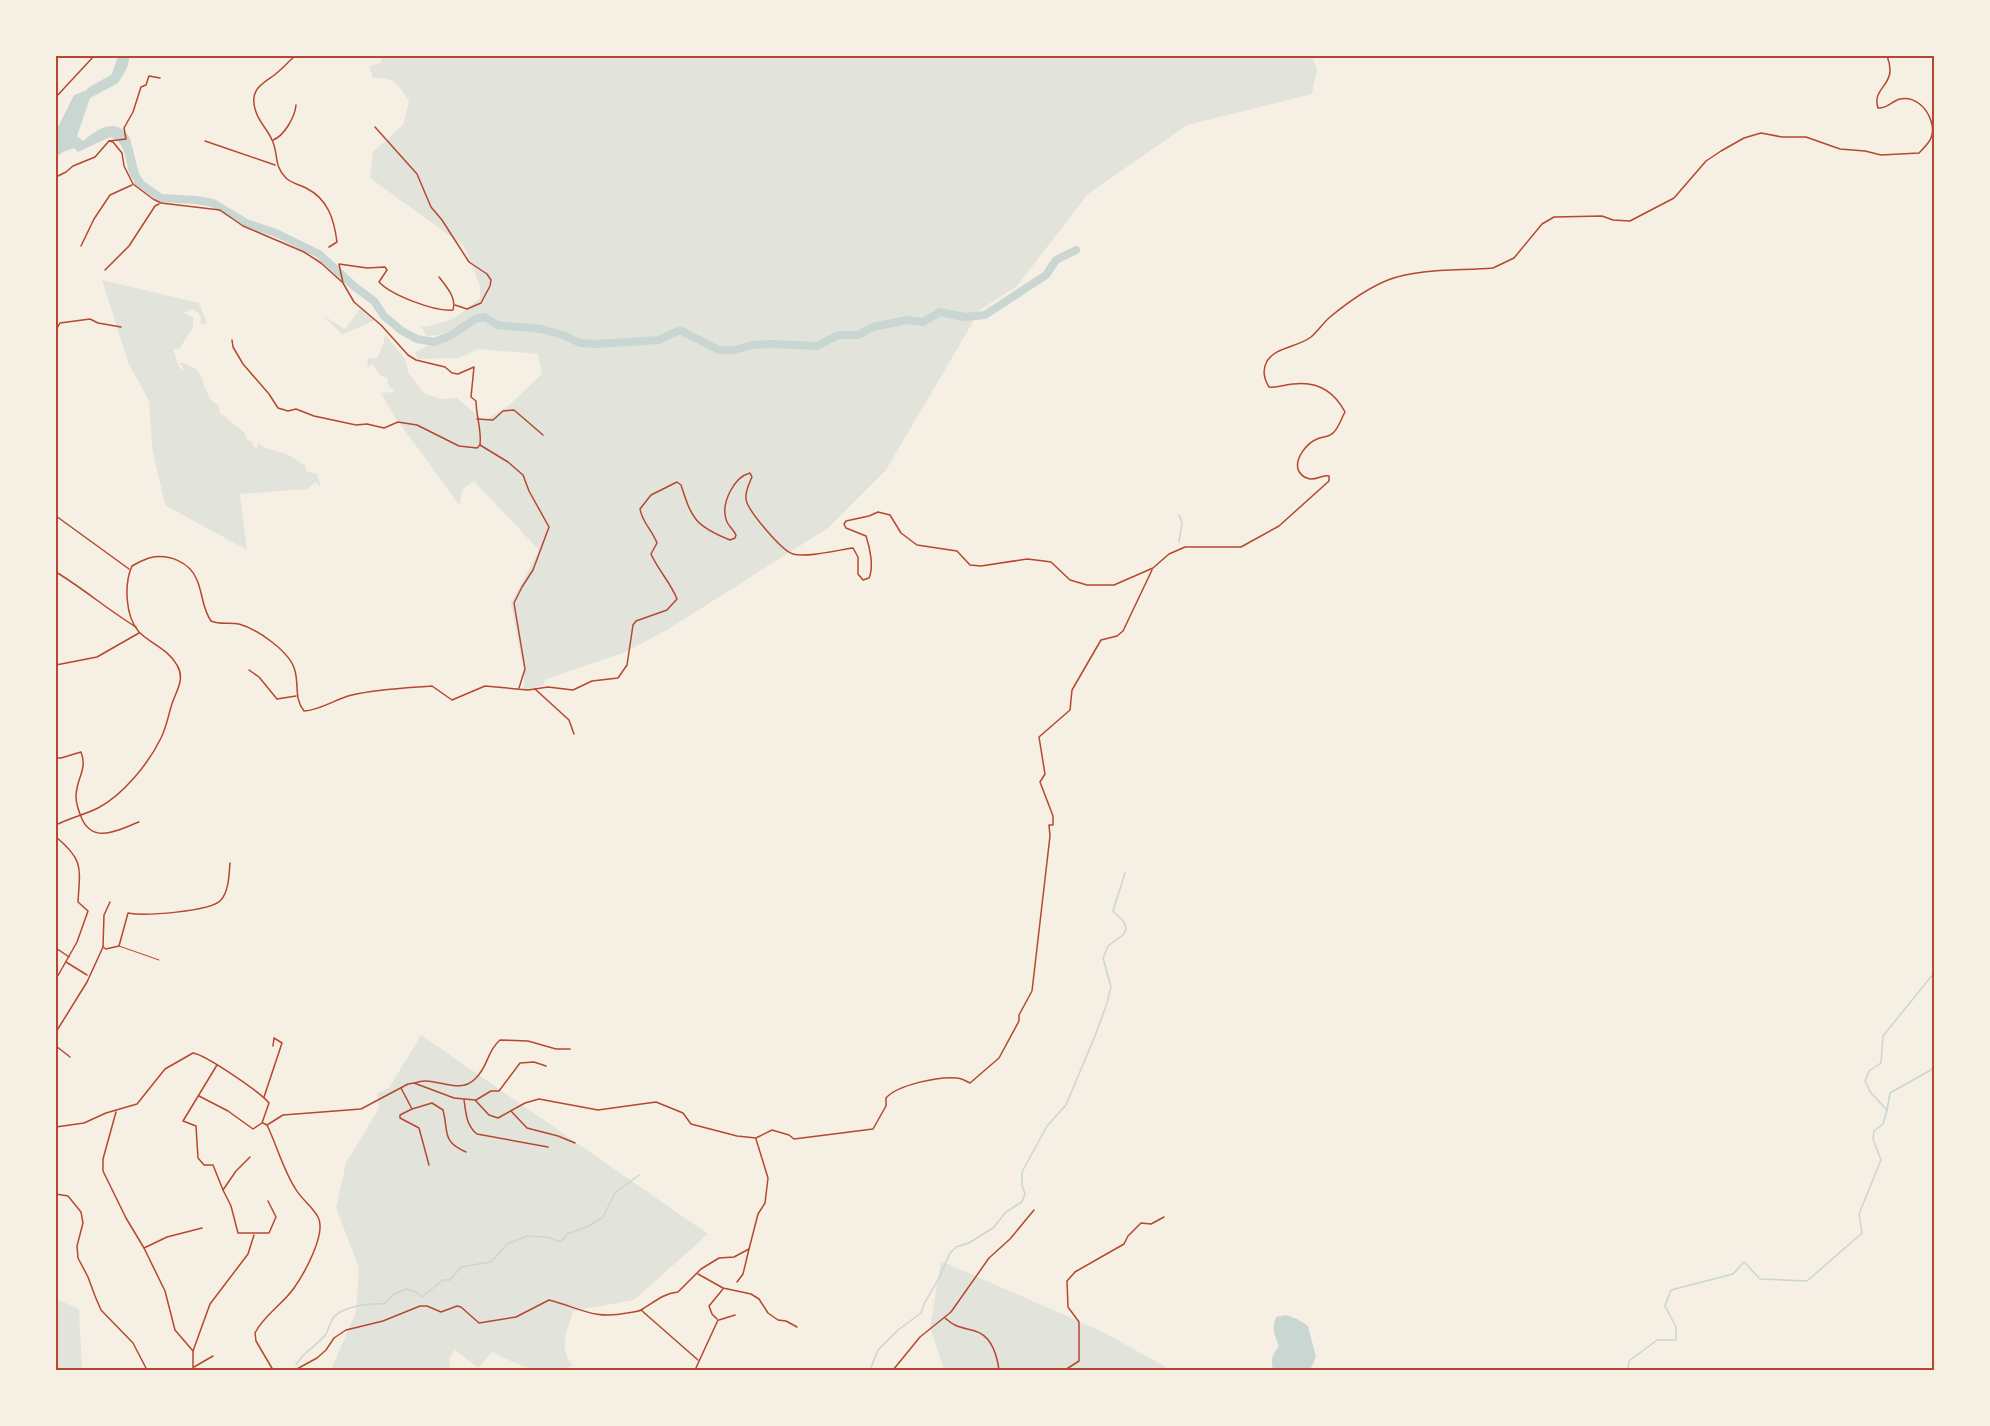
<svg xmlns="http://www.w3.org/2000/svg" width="1990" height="1426" font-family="Arial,sans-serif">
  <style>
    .green { fill: #e2e4dc }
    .water { fill: #c9d6d2 }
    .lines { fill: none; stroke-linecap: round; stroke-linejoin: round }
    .stream { stroke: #c9d6d2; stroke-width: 1.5 }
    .river { stroke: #c9d6d2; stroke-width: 8 }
    .service { stroke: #b5482f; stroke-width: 1 }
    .minor { stroke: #b5482f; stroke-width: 1.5 }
    .neatline { fill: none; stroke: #b5482f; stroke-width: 2 }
  </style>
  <rect width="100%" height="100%" fill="#f6efe4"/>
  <g class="green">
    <path d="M382 56H1312L1317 69 1312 94 1187 125 1088 194 1017 286 980 310 886 470 828 528 667 630 623 653 546 679 543 685 524 691V667L521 657 511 603 539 550 474 481 462 490 460 506 395 417 381 393 394 392 388 384 387 378C378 377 377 368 372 364L369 367 367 364 368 358H377L383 345 385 334 405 359 408 372 424 393 440 399 457 398 484 421 508 406 542 374 538 354 478 349 459 358 418 359 415 353 448 334 427 336 421 327C451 322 457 318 480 298V286L464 246 370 178 373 152 403 125 409 101C398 85 394 76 373 78L369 66 380 63Z"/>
    <path d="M102 280 199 303 207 323 201 324C201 315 200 313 192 309L184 313 193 317V328L179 349H173L179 367 186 371 179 363H184L196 369 203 379V384L210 399 219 406 220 413 245 433 247 440 252 441 254 447 257 448 258 443C268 452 281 450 292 457 297 460 299 463 305 465L306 471 317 474 321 487 315 482 307 489 240 494 247 550 165 505 152 447 149 401 128 362Z"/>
    <path d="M361 307 375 320 342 335 324 316 345 329Z"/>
    <path d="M421 1035 708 1234 634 1300 573 1311C568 1329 557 1350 573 1365 545 1381 518 1364 492 1352L478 1368 455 1350 449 1360 450 1370H331L356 1312 359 1268 336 1208 346 1163 379 1108 377 1093 389 1088Z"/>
    <path d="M941 1261 1101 1331 1171 1370H944L930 1327Z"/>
    <path d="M56 1299 79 1309 82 1370H56Z"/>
  </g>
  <g class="water">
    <path d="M118 56H130L127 68 118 83 90 98 77 136 83 141C98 129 116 116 130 138L139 174 148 187 145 191C141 187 134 182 131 177 124 163 128 143 110 137L78 152 74 148 63 152 56 157V131L74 95 109 82Z"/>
    <path d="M1286 1315 1297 1319 1308 1326 1316 1357 1310 1370H1277L1273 1369C1270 1359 1273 1354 1279 1346 1274 1335 1272 1327 1276 1317Z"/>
  </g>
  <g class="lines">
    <g class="stream">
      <path d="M1179 515 1182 523 1179 542"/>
      <path d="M1887 1110 1890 1093 1931 1070 1934 1064"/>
      <path d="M296 1365C303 1352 317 1346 326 1334 329 1329 330 1321 334 1317 343 1306 371 1303 384 1304L394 1294 406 1289 416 1292 422 1297 443 1280H450L461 1267 491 1262 507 1244 527 1236 547 1237 561 1242 567 1234 587 1227 603 1217 615 1193 639 1175"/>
      <path d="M870 1370 878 1350 898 1330 921 1313 924 1304 939 1278 950 1253 956 1247 969 1243 993 1228 1006 1212 1022 1202 1025 1194 1022 1185V1172L1047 1126 1066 1105 1095 1036 1107 1003 1111 987 1103 958 1108 946 1123 935 1126 929 1124 922 1113 911 1125 873"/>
      <path d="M1628 1370 1629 1361 1657 1340H1676V1327L1665 1306 1671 1290 1733 1274 1744 1262 1760 1279 1807 1281 1862 1233 1859 1214 1881 1160 1873 1139 1874 1131 1883 1124 1887 1110 1871 1093 1865 1081 1869 1071 1881 1063 1883 1036 1934 973"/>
    </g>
    <g class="river">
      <path d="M91 91 117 76 122 56"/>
      <path d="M138 182 161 198 196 200 213 203 246 223 276 233 319 254 355 287 374 301 384 316 402 331 417 339 434 342 450 336 475 319 485 317 497 325 541 329 563 335 580 343 596 344 659 340 680 330 719 350H735L752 345 772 344 817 346 838 335H858L873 327 907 320 923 322 940 312 965 317 985 315 1046 275 1056 260 1076 250"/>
    </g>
    <path class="service" d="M119 946 159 960"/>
    <g class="minor">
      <path d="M295 56C289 61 284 67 278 72 266 83 247 87 256 112 259 122 268 130 272 140 279 154 273 165 286 178 291 183 300 185 306 188 328 199 334 219 337 242L329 247"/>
      <path d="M56 97 94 56"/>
      <path d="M375 127 417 174 431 207 442 220 469 262 487 274 491 280 490 286 481 303 467 309 455 305"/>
      <path d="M273 140C284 136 295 117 296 105"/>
      <path d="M109 141 113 142 122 153 124 166 133 184 153 199 161 203 220 210 243 226 304 252 321 263 342 282"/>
      <path d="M205 141 275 165"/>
      <path d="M56 177 66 172 73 166 95 157 109 141 126 139 124 128 133 112 141 87 146 85 149 76 160 78"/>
      <path d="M81 246 94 219 110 195 132 185"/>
      <path d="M105 270 129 246 155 206 159 204"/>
      <path d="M439 277C446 286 457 298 453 310 435 312 391 295 379 282L387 270 385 267 367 268 339 264 343 283 354 302 381 325 408 355 416 360 445 367 452 373 458 374 474 367 471 397 476 401C476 416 482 431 480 445"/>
      <path d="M56 330 60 323 90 319 98 323 121 327"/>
      <path d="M232 340 233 347 243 364 269 394 278 408 288 411 296 409 314 416 356 425 367 424 384 428 398 422 417 425 459 446 477 448 480 445 508 462 523 475 529 491 549 527 533 570 522 587 514 603 525 669 519 688"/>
      <path d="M477 419 493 420 503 411 514 410 543 435"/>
      <path d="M56 516 129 569"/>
      <path d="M56 572C84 589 108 610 136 627"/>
      <path d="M56 665 97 657 139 633"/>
      <path d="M249 670 259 677 277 699 296 696"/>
      <path d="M535 689 569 720 574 734"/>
      <path d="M56 758H61L81 752C88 770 76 778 76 797 76 804 79 812 82 819 94 845 120 829 139 822"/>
      <path d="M56 825C69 818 84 815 98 808 123 795 149 763 161 738 166 728 168 717 171 707 175 692 186 680 177 665 168 649 151 644 139 632 125 616 124 584 132 566 137 563 143 560 149 558 168 553 190 562 197 580 203 594 202 608 211 621 220 625 230 622 239 624 257 629 291 652 295 671 299 685 294 699 304 711 321 710 335 699 352 695 378 689 406 688 432 686L452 700 485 686 528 690 548 687 573 690 592 681 618 678 627 665 633 625 636 621 667 610 677 599C671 583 658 570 651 554L657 543C652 530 642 522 640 509L651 495 677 482 681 485C692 519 695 526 730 540L735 538 736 535C733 529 727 525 726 519 721 503 734 477 750 473L752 477C749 484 745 491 746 499 747 510 782 551 793 554 806 558 838 550 853 548L858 557V574L863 580 869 578C874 567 870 548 866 536L846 528 844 524 846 521 869 516 878 512 890 515 901 533 917 545 957 551 970 565 981 566 1027 559 1044 561 1051 562 1070 580 1087 585H1114L1153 568 1169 554 1185 547H1241L1279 526 1329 481V476C1321 474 1315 482 1307 478 1303 477 1299 473 1298 469 1295 458 1307 443 1317 439 1323 436 1329 438 1334 432 1339 427 1341 419 1345 412 1334 391 1316 381 1293 384 1284 385 1277 388 1269 387 1264 379 1262 370 1267 361 1276 347 1298 347 1311 337 1318 331 1323 323 1330 317 1347 303 1368 288 1388 280 1418 268 1461 271 1493 268L1514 258 1542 224 1554 217 1602 216 1613 220 1630 221 1674 198 1706 161 1721 151 1744 138 1761 133 1782 137H1806L1840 149 1865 151 1881 155 1919 153C1929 143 1936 136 1931 121 1927 108 1915 96 1900 99 1892 101 1887 109 1878 108 1871 86 1899 86 1887 56"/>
      <path d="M56 837C84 860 80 868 78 902L88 911 77 942 56 979"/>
      <path d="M103 947 106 949 119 946 128 913C144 916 210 912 221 900 229 891 229 874 230 863"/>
      <path d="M56 948 69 957"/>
      <path d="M66 962 87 975"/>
      <path d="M56 1032 87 982 103 947 104 915 110 902"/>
      <path d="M56 1046 70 1057"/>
      <path d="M217 1065 183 1121 196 1126 198 1158 204 1165H213L223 1190"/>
      <path d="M415 1083C435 1075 458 1096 475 1079 489 1066 486 1052 500 1040L528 1041 556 1049H570"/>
      <path d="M401 1088 412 1109 432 1103 443 1110C449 1132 441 1141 466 1152"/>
      <path d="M264 1097 282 1043 274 1038 273 1046"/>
      <path d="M464 1100C466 1113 466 1125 477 1134L548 1147"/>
      <path d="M476 1100 491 1091H499L520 1063 534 1062 546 1066"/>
      <path d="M412 1109 400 1115V1118L419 1128 429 1165"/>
      <path d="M511 1111 527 1128 558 1136 575 1143"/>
      <path d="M116 1112 103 1159V1171L126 1218 144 1248 165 1291 175 1330 193 1351"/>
      <path d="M263 1123 267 1125C277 1146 283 1169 295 1188 301 1199 312 1206 318 1217 327 1233 304 1274 294 1288 283 1304 263 1316 255 1333L256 1341 273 1370"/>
      <path d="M267 1125 283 1115 361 1109 408 1084 414 1083 454 1098 475 1100 489 1115 498 1118 525 1103 539 1099 598 1110 656 1102 683 1113 691 1124 737 1136 756 1138 772 1130 789 1135 794 1139 873 1129 886 1106V1098C897 1085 939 1076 957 1078 961 1078 966 1081 970 1083L999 1058 1019 1021V1015L1032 991 1050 836 1049 825H1053V816L1040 782 1045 774 1039 737 1070 710 1072 690 1101 640 1117 636 1123 631 1152 570"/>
      <path d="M56 1127 84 1123 106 1113 137 1104 165 1069 193 1053C206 1055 260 1092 269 1103L262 1123 253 1129 228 1111 199 1096"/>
      <path d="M250 1157 236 1171 223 1190 231 1206 238 1233H269L276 1217 268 1201"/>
      <path d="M56 1194 68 1196 81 1212 83 1223 77 1246 78 1258 88 1277 95 1296 101 1310 133 1343 147 1370"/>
      <path d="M144 1248 167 1237 202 1228"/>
      <path d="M698 1274 723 1288 751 1294 759 1299 768 1313 778 1320 786 1321 797 1327"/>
      <path d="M737 1282 743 1274 749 1249"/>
      <path d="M641 1310 698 1360"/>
      <path d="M945 1318C956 1328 962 1327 975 1331 992 1336 997 1355 999 1370"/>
      <path d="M717 1319 712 1314 709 1306 723 1289"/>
      <path d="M719 1320 735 1315"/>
      <path d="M194 1367 213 1356"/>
      <path d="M193 1370V1351L210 1304 248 1254 254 1235"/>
      <path d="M295 1370 317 1358 326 1350 334 1338 346 1330 383 1321 420 1306H427L441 1312 457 1306 461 1307 479 1323 516 1317 549 1300C580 1308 594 1320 627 1313 631 1312 637 1312 641 1310 653 1303 664 1293 678 1292L701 1269 719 1258 734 1257 749 1249 758 1214 765 1203 768 1178 756 1139"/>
      <path d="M695 1370 718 1320"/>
      <path d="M893 1370 920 1337 951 1312 989 1258 1010 1239 1034 1210"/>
      <path d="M1065 1370 1079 1361V1322L1068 1307 1067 1281 1075 1272 1124 1244 1128 1236 1141 1223 1151 1224 1164 1217"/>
    </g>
  </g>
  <rect width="1990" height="1426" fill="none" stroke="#f6efe4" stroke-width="114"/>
  <rect x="57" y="57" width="1876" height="1312" class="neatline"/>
</svg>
